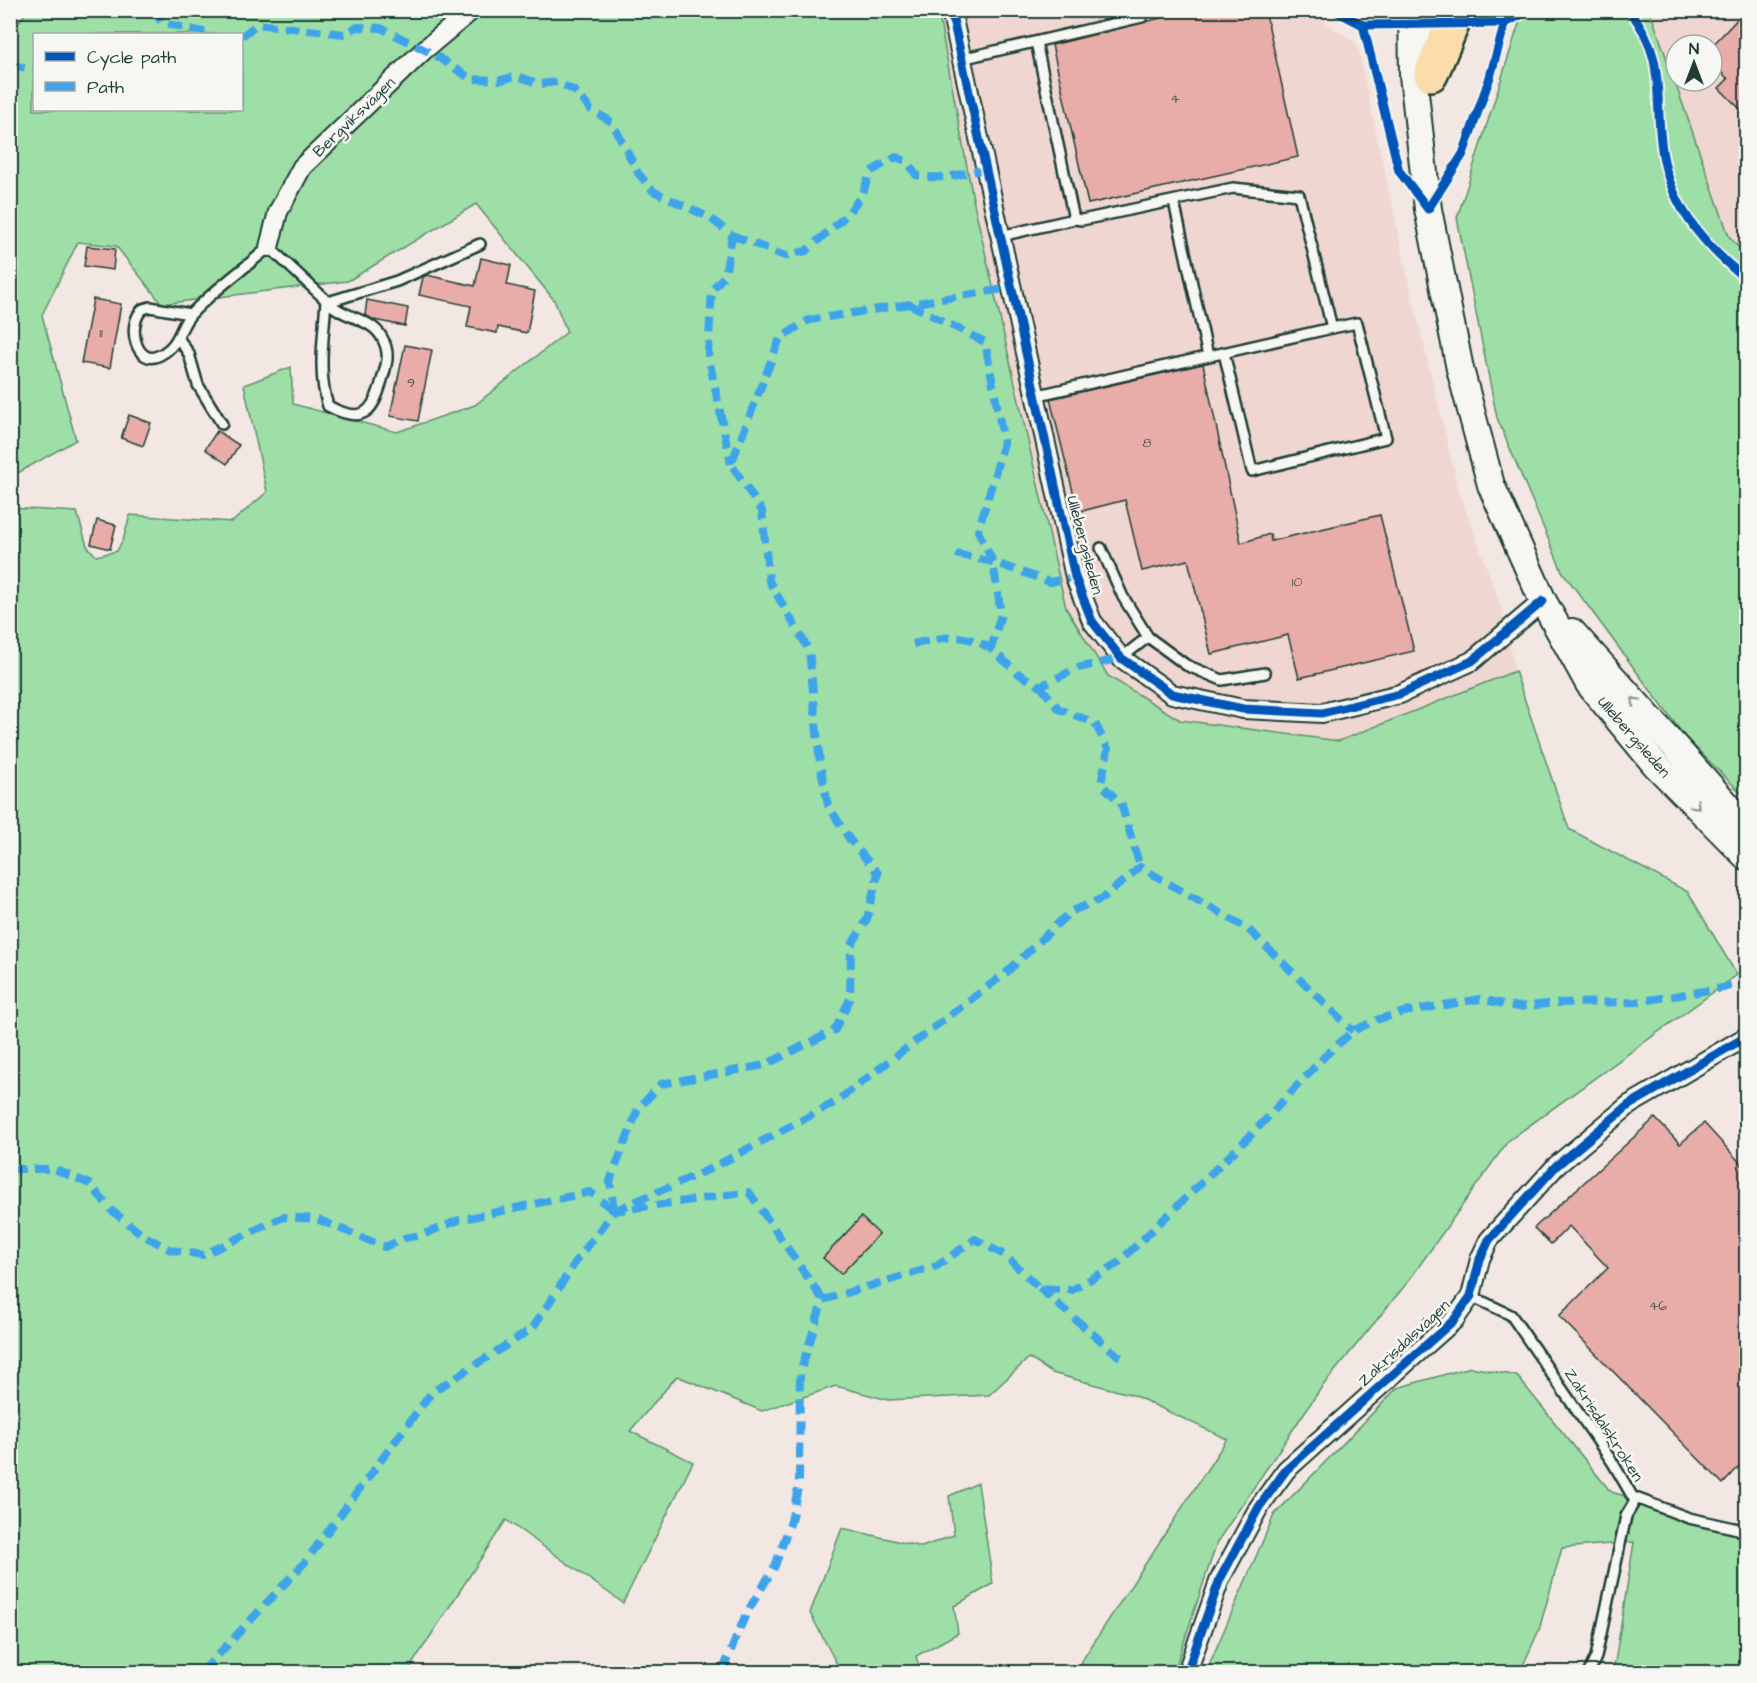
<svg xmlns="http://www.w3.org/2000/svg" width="1757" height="1683" font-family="'Architects Daughter',sans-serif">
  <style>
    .built { fill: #f0d6d1; fill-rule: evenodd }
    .green { fill: #9edea7; stroke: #5e8e6e; stroke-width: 1.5; fill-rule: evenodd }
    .building { fill: #e8ada8; stroke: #1f3d34; stroke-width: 1.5 }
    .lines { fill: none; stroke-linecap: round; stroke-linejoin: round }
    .lane-casing { stroke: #1f3d34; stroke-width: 14 }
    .street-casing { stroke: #1f3d34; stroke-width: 22 }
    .secondary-casing { stroke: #1f3d34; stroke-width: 30 }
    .highway-casing { stroke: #1f3d34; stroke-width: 38 }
    .lane { stroke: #f6f6f2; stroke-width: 9 }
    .street { stroke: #f6f6f2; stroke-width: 18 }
    .secondary { stroke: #f6f6f2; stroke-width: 26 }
    .highway { stroke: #faddab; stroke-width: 33 }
    .quiet { stroke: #3da4eb; stroke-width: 8; stroke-dasharray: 15 8; stroke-linecap: butt }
    .cycleway-casing { stroke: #f6f6f2; stroke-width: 13 }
    .cycleway { stroke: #0057b8; stroke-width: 9 }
    .oneway { stroke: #8a9a93 }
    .labels { text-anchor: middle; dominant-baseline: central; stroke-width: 5; stroke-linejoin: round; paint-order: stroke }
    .number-label { font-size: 14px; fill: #515951 }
    .street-label { font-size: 16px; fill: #1f3d34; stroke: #f6f6f2 }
  </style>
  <rect width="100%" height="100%" fill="#f3e7e3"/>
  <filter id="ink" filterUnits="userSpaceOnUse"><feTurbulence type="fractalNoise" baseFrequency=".0167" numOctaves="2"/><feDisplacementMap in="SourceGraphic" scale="12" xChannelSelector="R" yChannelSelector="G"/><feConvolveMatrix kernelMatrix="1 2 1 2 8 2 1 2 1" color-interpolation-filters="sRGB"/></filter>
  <g filter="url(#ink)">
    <g class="built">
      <path d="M938 11H1309L1357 44 1411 292 1460 495 1502 609 1515 671 1339 741 1180 720 1108 676 1066 608 973 199Z"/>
      <path d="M1650 11H1746V256L1729 237ZM1676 45H1712V81H1676Z"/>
    </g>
    <g class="green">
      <path d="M28 10 938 11 973 199 1066 608 1108 676 1180 720 1339 741 1515 671 1569 829 1688 892 1737 975 1508 1141 1407 1283 1321 1388 1217 1542 1174 1672H1087L1081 1662 1227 1439 1133 1395 1052 1373 1029 1358 989 1395 888 1400 836 1386 762 1411 677 1376 630 1431 693 1462 623 1603 506 1520 407 1672H11V508L77 512 87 546 96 556 117 551 124 537 130 515 232 522 267 492 244 385 291 367 293 404 397 432 475 405 567 332 554 300 476 204 348 281 162 304 116 246 78 242 42 315 76 440 11 477 10 34ZM34 34H242V110H34Z"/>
      <path d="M1523 11H1650L1729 236 1746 256V798L1685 737 1562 571 1497 418 1457 218Z"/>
      <path d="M1471 1367 1517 1376 1611 1492 1714 1520 1746 1523V1672H1610L1615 1662 1634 1542 1562 1548 1539 1630 1520 1672H1206L1274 1515 1397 1388Z"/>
      <path d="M978 1483 993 1584 954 1606 958 1633 916 1656 921 1672H841L810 1613 842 1528 922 1547 954 1535 949 1496Z"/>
    </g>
    <g class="building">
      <path d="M1193 10H1265L1298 157 1088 204 1052 45Z"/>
      <path d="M1746 10V115L1719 88 1728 79 1712 63V46Z"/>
      <path d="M87 246 115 249 113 270 84 266Z"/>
      <path d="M481 258 511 265 507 285 535 291 527 333 498 327 497 333 467 327 471 306 419 295 423 277 427 275 475 286Z"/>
      <path d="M93 299 121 304 110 368 81 363Z"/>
      <path d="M367 300 408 308 405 326 374 320 365 315Z"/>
      <path d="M405 345 432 350 418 421 390 416Z"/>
      <path d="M1203 364 1241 543 1270 534 1271 541 1380 515 1414 651 1299 678 1288 635 1211 654 1188 560 1142 571 1125 500 1078 512 1050 399Z"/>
      <path d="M129 415 151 423 143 446 121 438Z"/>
      <path d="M217 431 239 445 227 464 205 449Z"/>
      <path d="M97 520 116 525 110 549 91 544Z"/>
      <path d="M1655 1118 1680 1144 1704 1123 1746 1169V1459L1723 1484 1559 1316 1608 1268 1569 1226 1551 1244 1534 1228Z"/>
      <path d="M861 1217 879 1234 841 1274 823 1258Z"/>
    </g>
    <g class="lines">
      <g class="lane-casing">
        <g id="lane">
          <path d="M1036 42 1074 219"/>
          <path d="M961 59 1142 17"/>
          <path d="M1174 202 1208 356"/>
          <path d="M1001 236 1074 219 1082 220 1233 188 1299 195 1332 328 1357 323 1386 438 1252 471 1224 353"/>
          <path d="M326 300C324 334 317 373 328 406 362 424 373 414 382 380 387 364 391 352 381 336 370 318 343 318 328 302"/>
          <path d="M190 314 150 307 143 309C125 325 137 368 160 355 182 343 178 327 192 313 215 289 244 269 269 247L328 302 397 281 480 244"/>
          <path d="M179 339 189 354 198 385 222 424"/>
          <path d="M1034 396 1332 328"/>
          <path d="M1101 548 1123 597 1148 637 1186 665 1222 680 1265 673"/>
          <path d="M1121 658 1148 637"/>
          <path d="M1471 1296 1511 1315 1613 1463 1635 1501 1626 1516 1596 1657 1589 1672"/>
          <path d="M1633 1497 1689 1518 1738 1529 1746 1535"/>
        </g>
      </g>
      <g class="street-casing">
        <g id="street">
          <path d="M951 10 1075 577 1092 621 1121 658 1172 694 1243 709 1322 713 1400 694 1472 661 1543 601"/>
          <path d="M269 247 278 212 302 167 424 50 472 10"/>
          <path d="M1187 1672 1220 1579 1259 1507 1286 1470 1454 1320 1471 1296 1480 1259 1489 1240 1556 1166 1629 1105 1746 1037"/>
        </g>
      </g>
      <g class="secondary-casing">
        <g id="secondary">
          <path d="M1412 10 1413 75 1428 209 1460 369 1491 485 1543 601 1589 684 1655 764 1746 856"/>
          <path d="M1432 62 1433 10"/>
          <path d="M1572 632 1746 826"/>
        </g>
      </g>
      <g class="highway-casing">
        <path id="highway" d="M1431 74 1458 10"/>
      </g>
      <use href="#lane" class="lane"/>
      <use href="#street" class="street"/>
      <use href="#secondary" class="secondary"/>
      <use href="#highway" class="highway"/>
      <g class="quiet">
        <path d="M151 10 163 23 213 34"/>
        <path d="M10 13 13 10"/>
        <path d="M242 36 257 24 344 34 357 27 381 28 435 55 471 79 501 80 517 76 540 84 557 82 575 91 591 110 612 122 638 173 653 191 710 218 732 235 725 275 712 290 708 354 731 464"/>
        <path d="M10 65 34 69"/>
        <path d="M732 235 785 256 806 251 847 215 863 193 870 172 896 157 908 162 916 175C944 181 958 174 986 169"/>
        <path d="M909 304 985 342 1004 443 978 531 993 562 1001 614 991 649 1019 674 1040 686 1078 668 1121 658"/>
        <path d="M956 554 993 562 1050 582 1075 577"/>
        <path d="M913 644C945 637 963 631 991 649"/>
        <path d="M1040 686 1059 709 1095 723 1108 749 1101 784 1121 803 1140 867"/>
        <path d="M10 1169H54L90 1184 111 1210 143 1235 171 1250 203 1255 283 1217 317 1219 385 1247 404 1238 422 1235 459 1220 590 1192 614 1211"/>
        <path d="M614 1211 610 1181 638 1109 661 1084 765 1065 835 1030 850 999 851 946 867 919 878 873 850 840 828 805 820 764 809 650 769 581 762 511 731 464 780 338 809 320 1011 288"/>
        <path d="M614 1211 710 1169 834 1103 1007 972 1070 912 1103 898 1140 867 1248 929 1353 1031"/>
        <path d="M1039 1288 1121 1358"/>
        <path d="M202 1672 305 1562 432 1392 532 1329 577 1260 614 1211 749 1192 823 1300"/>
        <path d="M722 1672 746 1614 775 1566 791 1521 799 1483 800 1373 823 1300 937 1266 975 1239 1006 1256 1039 1288 1072 1290 1117 1264 1251 1135 1325 1056 1353 1031 1376 1020 1404 1012 1480 999 1518 1007 1557 1003 1636 1002 1723 988 1746 981"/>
      </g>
      <g class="cycleway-casing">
        <g id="cycleway">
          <path d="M951 10 1075 577 1092 621 1121 658 1172 694 1243 709 1322 713 1400 694 1472 661 1543 601"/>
          <path d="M1334 10 1363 25 1505 23 1530 10"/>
          <path d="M1629 10C1665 54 1655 90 1661 142 1667 202 1701 243 1746 279"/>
          <path d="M1363 25 1399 171 1428 209 1463 154 1490 77 1505 23"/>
          <path d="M1187 1672 1220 1579 1259 1507 1286 1470 1454 1320 1471 1296 1480 1259 1489 1240 1556 1166 1629 1105 1746 1037"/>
        </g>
      </g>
      <use href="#cycleway" class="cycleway"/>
    </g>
    <defs><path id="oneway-chevron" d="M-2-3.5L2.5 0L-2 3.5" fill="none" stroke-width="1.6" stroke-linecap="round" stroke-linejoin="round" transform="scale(1.5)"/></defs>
    <g class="oneway">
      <use href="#oneway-chevron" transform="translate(1635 701) rotate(-133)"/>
      <use href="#oneway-chevron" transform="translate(1696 805) rotate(45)"/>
    </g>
  </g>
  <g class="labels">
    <g class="number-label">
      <text x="1175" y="99">4</text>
      <text x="101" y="333">11</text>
      <text x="411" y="383">9</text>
      <text x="1147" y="443">8</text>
      <text x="1297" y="582">10</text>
      <text x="1658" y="1306">46</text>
    </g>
    <g class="street-label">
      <text transform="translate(354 117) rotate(-44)">Bergviksvägen</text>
      <text transform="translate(1085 545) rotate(75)">Ullebergsleden</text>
      <text transform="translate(1634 737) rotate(49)">Ullebergsleden</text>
      <text transform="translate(1404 1343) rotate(-43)">Zakrisdalsvägen</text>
      <text transform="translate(1604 1425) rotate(57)">Zakrisdalskroken</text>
    </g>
  </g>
  <rect width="1757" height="1683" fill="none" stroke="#f6f6f2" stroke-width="36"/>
  <rect x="18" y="18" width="1721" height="1647" fill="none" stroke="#1f3d34" stroke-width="2" filter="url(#ink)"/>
  <rect x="33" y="33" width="210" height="78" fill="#f6f6f2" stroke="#a0aca6" stroke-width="1.5"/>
  <rect x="45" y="52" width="30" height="9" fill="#0057b8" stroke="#a0aca6" stroke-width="1.5"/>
  <text x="87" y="63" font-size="18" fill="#1f3d34">Cycle path</text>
  <rect x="45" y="82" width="30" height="9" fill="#3da4eb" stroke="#a0aca6" stroke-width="1.5"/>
  <text x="87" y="93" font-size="18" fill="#1f3d34">Path</text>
  <g transform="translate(1694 63)"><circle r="28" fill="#f6f6f2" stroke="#a0aca6" stroke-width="1.5"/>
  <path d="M0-4.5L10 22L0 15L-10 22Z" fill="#1f3d34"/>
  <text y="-9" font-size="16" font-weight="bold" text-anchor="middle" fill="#1f3d34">N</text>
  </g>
</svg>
